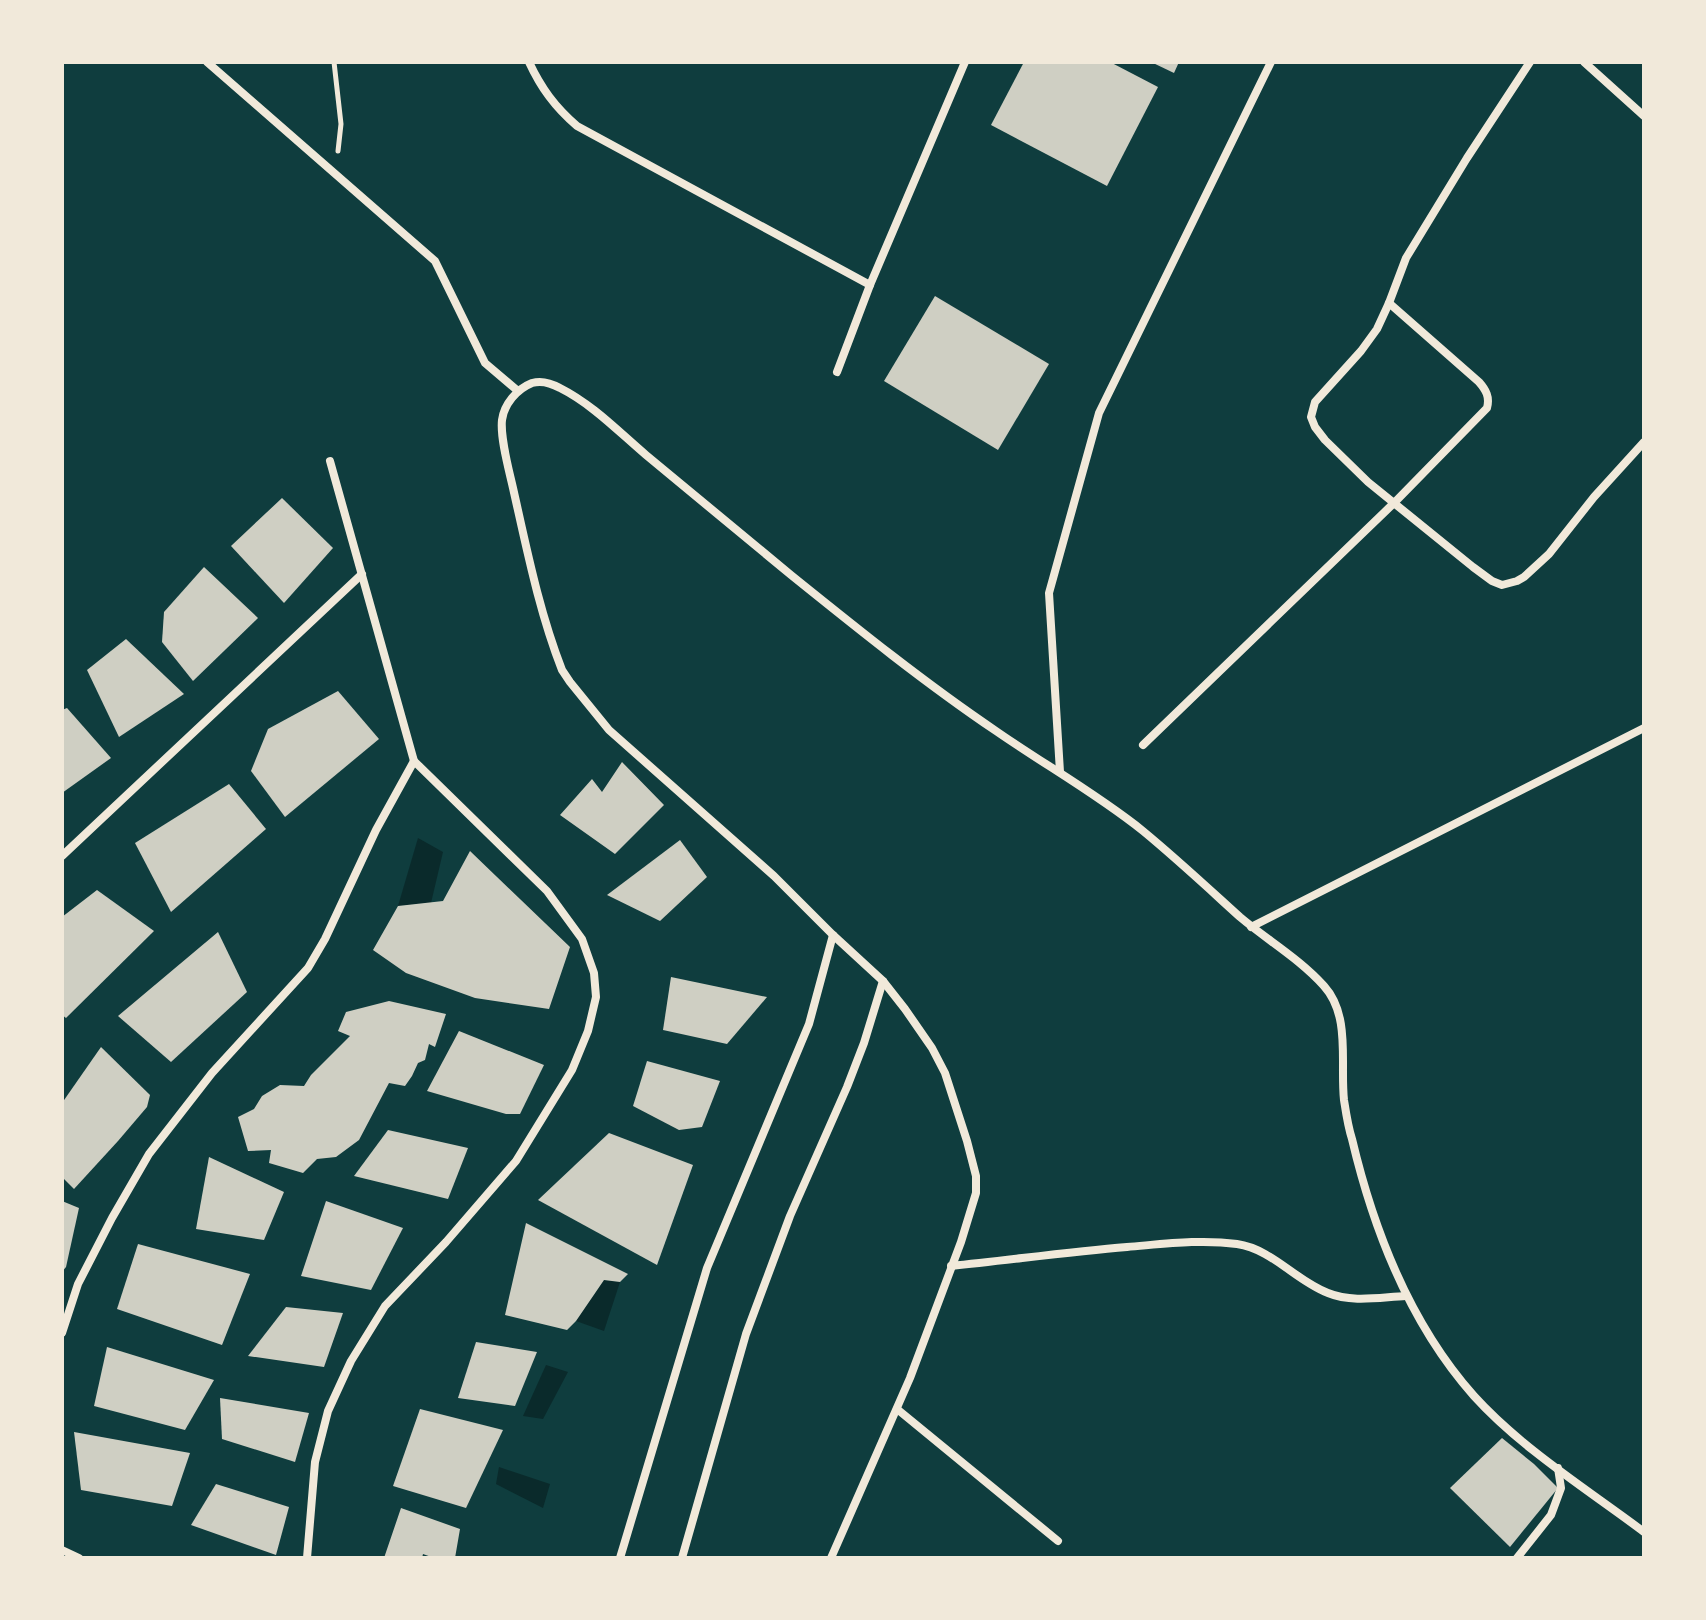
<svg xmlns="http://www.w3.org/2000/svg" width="1706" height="1620" font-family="'Asap Condensed',sans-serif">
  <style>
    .water { fill: #0a2a2b }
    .building { fill: #cfcfc3 }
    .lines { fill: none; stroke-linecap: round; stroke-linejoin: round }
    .path { stroke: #f1e9da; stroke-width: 5 }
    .minor { stroke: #f1e9da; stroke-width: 8 }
  </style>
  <rect width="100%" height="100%" fill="#0f3d3e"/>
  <g class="water">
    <path d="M418 838 443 852 431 903 398 906Z"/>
    <path d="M604 1280 620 1282 604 1331 576 1321Z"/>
    <path d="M546 1365 568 1372 543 1419 523 1416Z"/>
    <path d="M499 1467 550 1484 543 1508 496 1484Z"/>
  </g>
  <g class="building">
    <path d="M1024 62H1110L1158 87 1107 186 991 125Z"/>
    <path d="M1151 62H1179L1174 73Z"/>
    <path d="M935 296 1049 364 998 450 884 381Z"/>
    <path d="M282 498 333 548 284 603 231 546Z"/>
    <path d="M204 567 258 618 193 681 162 642 164 612Z"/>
    <path d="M126 639 184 694 119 737 87 670Z"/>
    <path d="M338 691 379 739 285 817 251 771 268 729Z"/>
    <path d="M67 708 111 758 62 793V710Z"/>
    <path d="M622 762 664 805 615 854 560 815 592 779 602 792Z"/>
    <path d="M229 784 266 829 171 912 135 843Z"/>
    <path d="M680 840 707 877 660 921 607 895Z"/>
    <path d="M470 851 570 947 549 1009 475 998 406 973 373 950 398 906 443 901Z"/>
    <path d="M97 890 154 931 66 1018 62 1015V917Z"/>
    <path d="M218 932 247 992 171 1062 118 1016Z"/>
    <path d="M671 977 767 997 727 1044 663 1030Z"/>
    <path d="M389 1001 446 1014 435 1047 429 1044 425 1060 418 1063 412 1076 405 1086 389 1083 359 1140 336 1157 317 1159 303 1173 269 1163 271 1150 248 1151 238 1117 254 1109 262 1096 280 1085 304 1086 311 1075 350 1036 338 1031 346 1012Z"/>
    <path d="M459 1031 544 1065 520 1114H506L427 1091Z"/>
    <path d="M101 1047 150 1095 147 1107 118 1141 74 1189 62 1177V1103Z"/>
    <path d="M647 1061 720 1081 702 1127 679 1130 633 1106Z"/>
    <path d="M388 1130 468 1148 448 1199 354 1176Z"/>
    <path d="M609 1133 693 1165 657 1265 538 1200Z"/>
    <path d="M209 1157 284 1192 264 1240 196 1229Z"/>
    <path d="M62 1201 79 1208 66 1267 62 1272Z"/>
    <path d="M326 1201 403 1228 371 1290 301 1276Z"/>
    <path d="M526 1223 628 1274 620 1282 604 1280 576 1321 567 1330 505 1315Z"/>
    <path d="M138 1244 250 1274 222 1345 117 1309Z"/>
    <path d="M286 1307 343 1313 324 1367 248 1356Z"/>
    <path d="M476 1342 537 1352 515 1406 458 1398Z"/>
    <path d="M107 1347 214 1380 185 1430 94 1406Z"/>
    <path d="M220 1398 309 1413 295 1462 222 1439Z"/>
    <path d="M420 1409 503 1430 466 1508 393 1486Z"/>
    <path d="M74 1432 190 1453 172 1506 81 1490Z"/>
    <path d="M1502 1438 1534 1464 1558 1488 1510 1547 1450 1488Z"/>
    <path d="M216 1484 289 1507 276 1555 191 1525Z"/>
    <path d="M401 1508 460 1529 455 1558H434L423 1554 422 1558H384Z"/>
  </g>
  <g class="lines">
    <path class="path" d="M334 62 341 124 338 151"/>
    <g class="minor">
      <path d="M207 62 435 261 485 363 518 391"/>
      <path d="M529 62C541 88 555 107 577 126L870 285"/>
      <path d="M1530 62 1467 158 1406 258 1389 303 1377 329 1361 351 1315 402 1311 417 1315 427 1325 440 1368 482 1473 567 1492 581 1502 585 1517 581 1524 577 1549 554 1594 497 1644 442"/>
      <path d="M1584 62 1644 116"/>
      <path d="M837 372 870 285 965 62"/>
      <path d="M1143 745 1394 503 1487 408C1490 397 1486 390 1479 382L1389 303"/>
      <path d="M1060 772 1049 593 1099 413 1271 62"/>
      <path d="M62 856 362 574"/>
      <path d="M1251 927 1644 728"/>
      <path d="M951 1266C1010 1260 1068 1252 1127 1247 1164 1244 1201 1239 1237 1244 1272 1249 1296 1281 1328 1293 1352 1303 1381 1297 1406 1296"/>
      <path d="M62 1333 78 1284 112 1218 149 1154 212 1073 308 968 325 939 376 830 414 761"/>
      <path d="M897 1409 1058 1541"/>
      <path d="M62 1550 79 1558"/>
      <path d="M307 1558 315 1462 328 1411 351 1361 385 1306 446 1242 516 1161 572 1070 588 1031 596 997 594 973 582 939 547 891 414 761 330 461"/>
      <path d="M620 1558 707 1268 809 1024 833 935"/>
      <path d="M682 1558 746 1334 790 1216 847 1087 864 1043 883 981"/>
      <path d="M831 1558 910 1378 961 1242 976 1193V1176L967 1141 945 1073 932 1048 905 1009 883 981 833 935 774 876 609 730 570 682 562 670C539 611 527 550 513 488 509 470 500 438 502 420 504 404 517 389 532 383 542 380 551 383 560 388 592 404 619 432 646 455 694 495 742 535 791 575 858 629 925 683 996 731 1045 765 1097 794 1143 831 1177 859 1208 888 1240 917 1267 940 1300 959 1324 986 1351 1016 1340 1063 1344 1100 1346 1113 1348 1127 1352 1139 1374 1232 1410 1324 1474 1396 1521 1448 1588 1490 1644 1532"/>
      <path d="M1517 1558 1551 1515 1561 1488 1558 1468"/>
    </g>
  </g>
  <rect width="1706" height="1620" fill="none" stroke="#f1e9da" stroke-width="128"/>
</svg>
